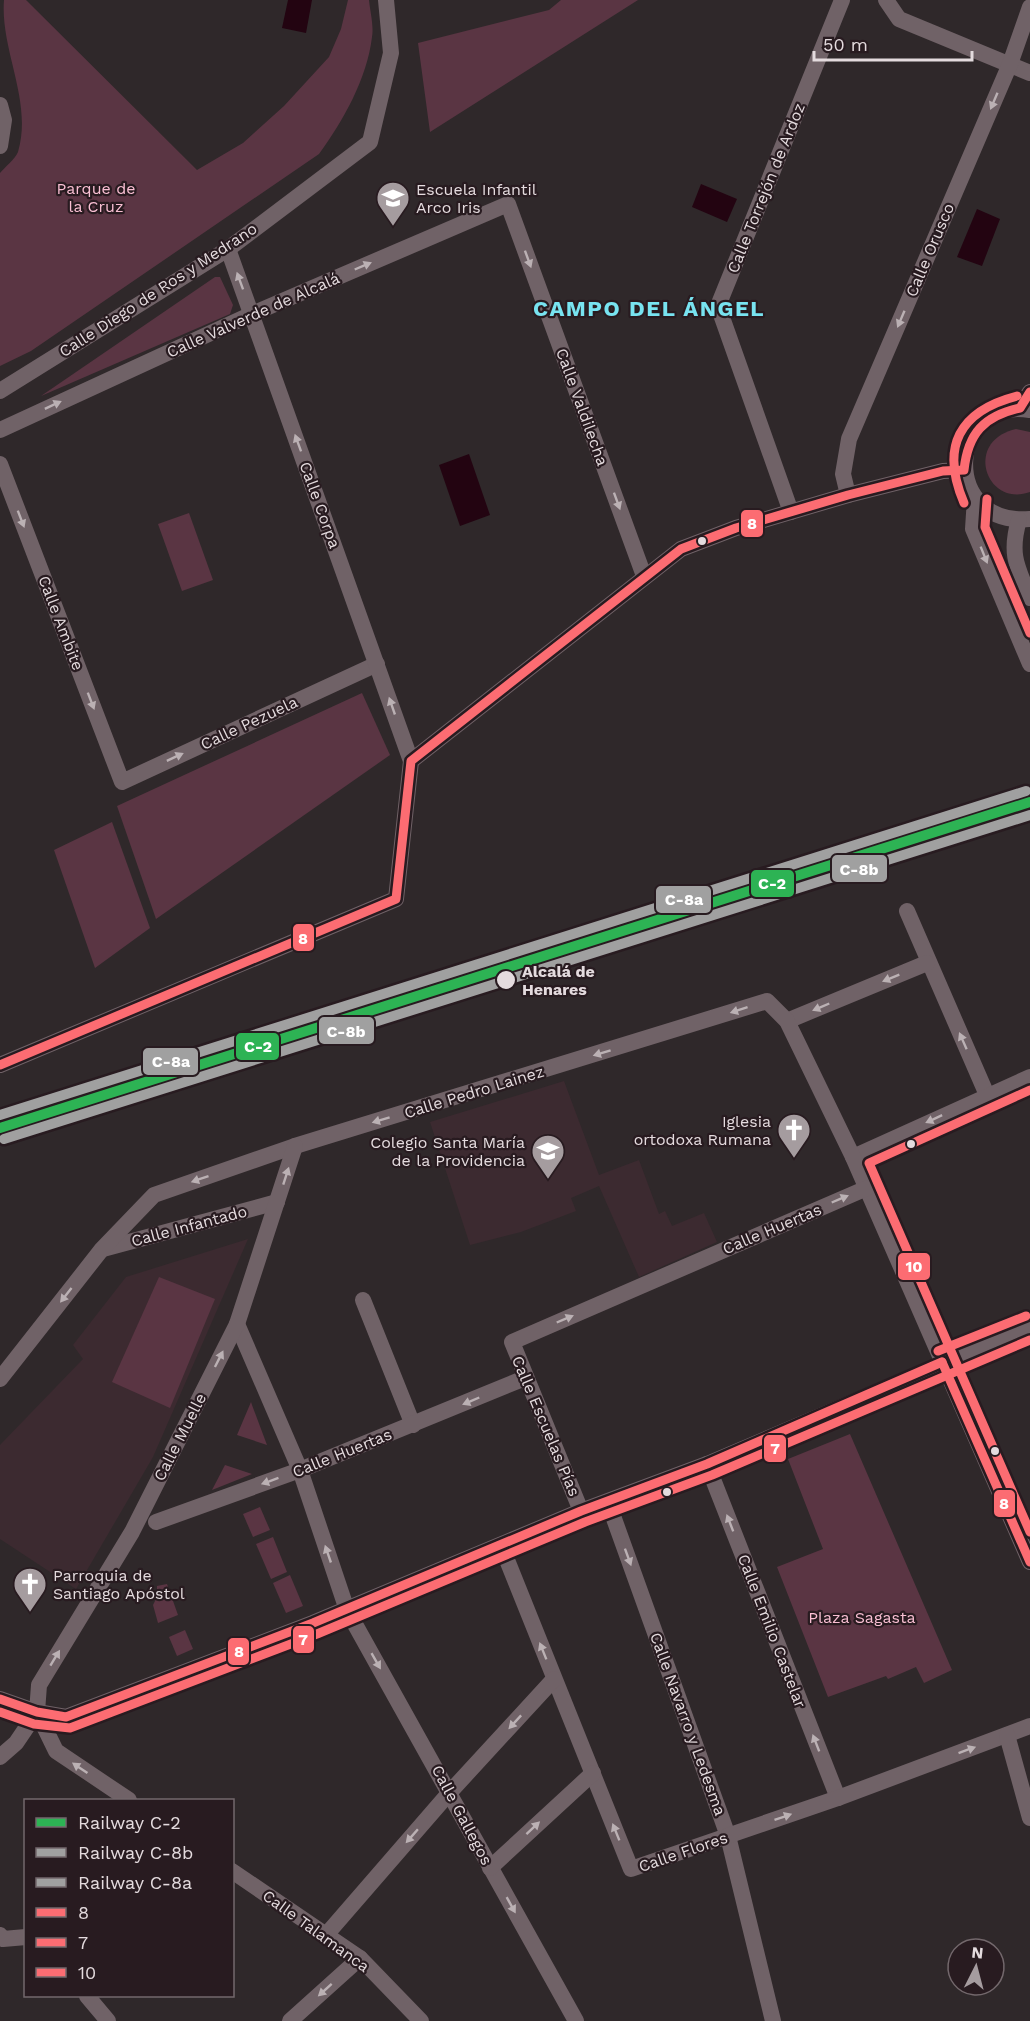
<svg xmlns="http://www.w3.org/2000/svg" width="1030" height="2021" font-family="'Work Sans',sans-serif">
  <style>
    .built { fill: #3c2a30 }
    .green { fill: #5a3543 }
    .water { fill: #230411 }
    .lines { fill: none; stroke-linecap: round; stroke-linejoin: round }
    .minor { stroke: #706267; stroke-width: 16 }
    .bus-1-casing { stroke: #281b20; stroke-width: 14 }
    .bus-2-casing { stroke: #281b20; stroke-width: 14 }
    .bus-3-casing { stroke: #281b20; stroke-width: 14 }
    .bus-1 { stroke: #fc6c72; stroke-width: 9 }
    .bus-2 { stroke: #fc6c72; stroke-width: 9 }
    .bus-3 { stroke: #fc6c72; stroke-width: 9 }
    .rail-1-casing { stroke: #281b20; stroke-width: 15 }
    .rail-2-casing { stroke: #281b20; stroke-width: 15 }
    .rail-3-casing { stroke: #281b20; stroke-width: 15 }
    .rail-1 { stroke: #2db354; stroke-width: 10 }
    .rail-2 { stroke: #a0a0a0; stroke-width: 10 }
    .rail-3 { stroke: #a0a0a0; stroke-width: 10 }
    .oneway { fill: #bbb1b4 }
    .bus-dot { fill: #e4dbde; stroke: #281b20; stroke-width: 2 }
    .labels { text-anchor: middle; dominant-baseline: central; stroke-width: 4.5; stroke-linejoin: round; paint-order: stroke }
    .park-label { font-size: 16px; fill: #f9bfd3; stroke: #281b20 }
    .street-label { font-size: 16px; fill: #e4dbde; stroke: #281b20 }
    .poi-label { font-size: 16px; fill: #e4dbde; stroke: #281b20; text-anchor: start }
    .stop-label { font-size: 16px; font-weight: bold; fill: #e4dbde; stroke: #281b20; text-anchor: start }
    .district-label { font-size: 22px; font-weight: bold; letter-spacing: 1.5px; fill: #78e3f0; stroke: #281b20 }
    .line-badge { stroke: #281b20; stroke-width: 2 }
    .badge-label { font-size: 16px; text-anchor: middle; font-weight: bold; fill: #fff }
  </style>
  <rect width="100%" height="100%" fill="#2f282a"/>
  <g class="built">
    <path d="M564 1081 599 1175 639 1160 659 1214 665 1211 672 1226 704 1213 717 1242 639 1277 599 1186 571 1198 576 1211 521 1232 470 1245 430 1122Z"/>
    <path d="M248 1239 153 1457 76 1589 0 1539V1445L83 1359 73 1345 126 1277Z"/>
  </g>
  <g class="green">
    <path d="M4 0H26L197 170 243 143 284 106 329 57 341 29 348 0H369C370 11 374 26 372 37 367 79 343 121 319 154L31 351 0 366V173C5 167 15 159 18 152 33 101 0 50 4 0Z"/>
    <path d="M561 0H638L430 132 418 43 549 10Z"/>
    <path d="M215 277H220L233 305 230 314 41 396Z"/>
    <path d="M1016 429 1030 432V492C986 508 963 441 1016 429Z"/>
    <path d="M189 513 213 580 182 591 158 524Z"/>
    <path d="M362 693 390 755 156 919 117 806Z"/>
    <path d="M112 822 150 928 95 968 54 850Z"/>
    <path d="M159 1277 215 1299 170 1408 112 1382Z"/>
    <path d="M251 1402 252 1405 267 1445 237 1435Z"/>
    <path d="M850 1434 952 1670 924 1683 916 1667 888 1679 886 1676 828 1697 777 1567 823 1549 788 1459Z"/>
    <path d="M225 1465 252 1474 212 1490Z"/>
    <path d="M260 1507 270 1530 253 1537 243 1514Z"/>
    <path d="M273 1537 287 1572 271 1579 256 1544Z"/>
    <path d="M290 1575 303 1606 286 1613 273 1583Z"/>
    <path d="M167 1584 178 1615 158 1623 153 1605 157 1597V1586Z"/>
    <path d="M185 1630 193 1649 177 1656 169 1637Z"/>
  </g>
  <g class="water">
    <path d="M288 0H312L306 33 282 28Z"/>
    <path d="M701 184 737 199 727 222 692 207Z"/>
    <path d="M977 209 1000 219 982 266 957 257Z"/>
    <path d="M469 454 490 515 460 526 439 465Z"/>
  </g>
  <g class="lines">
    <g class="minor">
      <path d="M886 0 899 19 1030 73"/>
      <path d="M0 105 4 120 0 146"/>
      <path d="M0 391 228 249 370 142 391 53 386 0"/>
      <path d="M1020 408 1030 392"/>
      <path d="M1030 410C947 396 940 527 1030 519"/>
      <path d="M0 430 252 314 508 204 644 576"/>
      <path d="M0 464 122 782 377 664"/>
      <path d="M848 495 843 474 849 439 1010 64 1030 7"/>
      <path d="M975 498 973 529 1030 664"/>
      <path d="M791 512 718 306 842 0"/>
      <path d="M1019 520C1009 554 1017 567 1030 598"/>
      <path d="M411 761 681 549 736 528 848 495 943 471 964 470"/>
      <path d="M907 911 987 1095"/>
      <path d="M787 1021 927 963"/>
      <path d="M0 1065 396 899 411 761 228 249"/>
      <path d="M853 1157 1030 1077"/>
      <path d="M103 1249 277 1202"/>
      <path d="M363 1300 413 1425"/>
      <path d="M237 1324 300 1470 347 1610 576 2021"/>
      <path d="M0 1379 102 1249 154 1195 295 1146 767 1001 787 1021 853 1157 1030 1562"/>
      <path d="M707 1464 838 1798"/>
      <path d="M608 1502 728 1836 773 2021"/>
      <path d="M581 1511 512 1342 867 1188"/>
      <path d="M156 1522 300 1470 525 1378"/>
      <path d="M501 1545 631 1869 838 1798 1030 1726"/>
      <path d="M0 1699 37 1712 66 1717 313 1623 581 1511 707 1464 1030 1327"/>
      <path d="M1007 1735 1030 1818"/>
      <path d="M0 1757 16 1743 37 1712"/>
      <path d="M129 1800 56 1751 37 1712 39 1685 132 1532 237 1324 295 1146"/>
      <path d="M490 1868 593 1773"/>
      <path d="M232 1871 360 1958 421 2021"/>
      <path d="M0 1935 3 1939 26 1937"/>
      <path d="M326 1935 450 1792 554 1679"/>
      <path d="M87 1996 108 2021"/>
      <path d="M290 2021 360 1958"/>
    </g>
    <g class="bus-1-casing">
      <g id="bus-1">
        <path d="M0 1065 396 899 411 761 681 549 736 528 848 495 943 471 964 470C968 433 984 416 1020 408L1030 392"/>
        <path d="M942 1362 1030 1562"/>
        <path d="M0 1699 37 1712 66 1717 313 1623 581 1511 707 1464 942 1362"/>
      </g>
    </g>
    <g class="bus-2-casing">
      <path id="bus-2" d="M0 1712 34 1724 70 1728 317 1634 585 1522 712 1475 1030 1340"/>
    </g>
    <g class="bus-3-casing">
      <g id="bus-3">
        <path d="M987 499 985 527 1030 633"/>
        <path d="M964 503C940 447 959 411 1017 396"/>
        <path d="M1030 1090 869 1163 1030 1532"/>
        <path d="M938 1351 1026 1316"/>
      </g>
    </g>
    <use href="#bus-1" class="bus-1"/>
    <use href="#bus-2" class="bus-2"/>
    <use href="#bus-3" class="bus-3"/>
    <g class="rail-1-casing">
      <path id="rail-1" d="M0 1128 1030 802"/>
    </g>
    <g class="rail-2-casing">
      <path id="rail-2" d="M4 1139 1030 815"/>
    </g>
    <g class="rail-3-casing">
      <path id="rail-3" d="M0 1115 1026 791"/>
    </g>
    <use href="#rail-1" class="rail-1"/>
    <use href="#rail-2" class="rail-2"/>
    <use href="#rail-3" class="rail-3"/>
  </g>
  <defs><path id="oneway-solid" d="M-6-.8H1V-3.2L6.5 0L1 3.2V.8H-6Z" transform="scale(1.5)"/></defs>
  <g class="oneway">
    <use href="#oneway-solid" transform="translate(994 101) rotate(113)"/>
    <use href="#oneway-solid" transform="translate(528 259) rotate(70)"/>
    <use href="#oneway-solid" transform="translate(363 266) rotate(-23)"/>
    <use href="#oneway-solid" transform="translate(240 281) rotate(-110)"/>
    <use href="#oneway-solid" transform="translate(901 319) rotate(113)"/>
    <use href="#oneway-solid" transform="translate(53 405) rotate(-25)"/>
    <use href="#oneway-solid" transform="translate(298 443) rotate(-110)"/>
    <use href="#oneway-solid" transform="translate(617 501) rotate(70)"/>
    <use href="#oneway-solid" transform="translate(21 519) rotate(69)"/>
    <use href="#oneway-solid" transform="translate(984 555) rotate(68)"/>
    <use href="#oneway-solid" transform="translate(91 701) rotate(69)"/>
    <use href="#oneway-solid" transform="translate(392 706) rotate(-109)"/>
    <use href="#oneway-solid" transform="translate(175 757) rotate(-25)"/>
    <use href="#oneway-solid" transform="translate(891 978) rotate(158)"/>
    <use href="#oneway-solid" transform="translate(821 1007) rotate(157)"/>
    <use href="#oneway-solid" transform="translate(739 1010) rotate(162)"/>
    <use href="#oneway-solid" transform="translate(963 1041) rotate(-114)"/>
    <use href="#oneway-solid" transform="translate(602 1053) rotate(163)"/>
    <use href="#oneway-solid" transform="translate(934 1119) rotate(155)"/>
    <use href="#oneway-solid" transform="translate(381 1120) rotate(163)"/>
    <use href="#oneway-solid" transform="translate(286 1176) rotate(-72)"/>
    <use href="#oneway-solid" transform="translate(200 1179) rotate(161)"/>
    <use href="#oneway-solid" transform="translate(840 1199) rotate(-23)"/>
    <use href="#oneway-solid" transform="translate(66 1295) rotate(128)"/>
    <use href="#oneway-solid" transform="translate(565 1319) rotate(-23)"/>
    <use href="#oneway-solid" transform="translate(219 1359) rotate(-63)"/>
    <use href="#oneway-solid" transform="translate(471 1401) rotate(157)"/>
    <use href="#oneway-solid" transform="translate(270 1481) rotate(160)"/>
    <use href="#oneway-solid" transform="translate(730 1523) rotate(-111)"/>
    <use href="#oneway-solid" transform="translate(328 1554) rotate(-109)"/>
    <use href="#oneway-solid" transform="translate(628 1557) rotate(70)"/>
    <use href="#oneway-solid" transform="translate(543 1651) rotate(-112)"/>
    <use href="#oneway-solid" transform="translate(55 1658) rotate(-59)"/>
    <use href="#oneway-solid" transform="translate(376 1661) rotate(60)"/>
    <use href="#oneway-solid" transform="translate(515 1722) rotate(133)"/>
    <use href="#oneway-solid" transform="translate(816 1743) rotate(-111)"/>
    <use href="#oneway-solid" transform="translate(967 1750) rotate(-20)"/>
    <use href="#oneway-solid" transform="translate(80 1768) rotate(-146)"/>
    <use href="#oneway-solid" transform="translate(783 1817) rotate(-19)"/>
    <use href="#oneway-solid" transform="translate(533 1828) rotate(-43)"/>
    <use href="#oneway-solid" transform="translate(616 1832) rotate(-112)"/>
    <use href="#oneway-solid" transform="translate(412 1836) rotate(131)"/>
    <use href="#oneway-solid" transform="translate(511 1905) rotate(61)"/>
    <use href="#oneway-solid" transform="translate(325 1990) rotate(138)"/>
  </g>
  <defs>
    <g id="school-pin" transform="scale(1.725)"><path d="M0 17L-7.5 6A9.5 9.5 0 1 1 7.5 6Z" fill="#a59c9f" stroke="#281b20"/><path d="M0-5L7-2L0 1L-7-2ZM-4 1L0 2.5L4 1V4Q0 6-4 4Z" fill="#fff"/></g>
    <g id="church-pin" transform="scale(1.725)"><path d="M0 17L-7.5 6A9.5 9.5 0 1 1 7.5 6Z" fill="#a59c9f" stroke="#281b20"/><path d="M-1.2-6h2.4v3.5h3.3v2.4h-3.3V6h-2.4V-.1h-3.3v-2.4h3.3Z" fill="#fff"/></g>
  </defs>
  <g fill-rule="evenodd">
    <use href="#school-pin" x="393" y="198"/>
    <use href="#church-pin" x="794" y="1130"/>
    <use href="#school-pin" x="548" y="1151"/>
    <use href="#church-pin" x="30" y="1584"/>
  </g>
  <g class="bus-dot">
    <circle cx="702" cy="541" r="5"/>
    <circle cx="506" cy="980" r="10"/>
    <circle cx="911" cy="1144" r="5"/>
    <circle cx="995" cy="1451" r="5"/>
    <circle cx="667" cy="1492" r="5"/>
  </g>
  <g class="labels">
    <g class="park-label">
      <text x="96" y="188">Parque de<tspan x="96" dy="18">la Cruz</tspan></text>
      <text x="862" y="1617">Plaza Sagasta</text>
    </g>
    <g class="street-label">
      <text transform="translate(766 188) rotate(-68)">Calle Torrejón de Ardoz</text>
      <text transform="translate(930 250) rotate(-67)">Calle Orusco</text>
      <text transform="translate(158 290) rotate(-33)">Calle Diego de Ros y Medrano</text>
      <text transform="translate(253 315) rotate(-24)">Calle Valverde de Alcalá</text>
      <text transform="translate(582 407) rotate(70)">Calle Valdilecha</text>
      <text transform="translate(320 505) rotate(70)">Calle Corpa</text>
      <text transform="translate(61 623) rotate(69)">Calle Ambite</text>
      <text transform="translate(249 723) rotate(-25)">Calle Pezuela</text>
      <text transform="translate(474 1092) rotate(-17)">Calle Pedro Lainez</text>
      <text transform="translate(189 1226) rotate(-15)">Calle Infantado</text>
      <text transform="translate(772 1229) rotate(-23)">Calle Huertas</text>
      <text transform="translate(546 1426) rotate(67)">Calle Escuelas Pías</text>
      <text transform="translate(180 1437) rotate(-63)">Calle Muelle</text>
      <text transform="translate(342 1453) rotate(-22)">Calle Huertas</text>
      <text transform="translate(772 1631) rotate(69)">Calle Emilio Castelar</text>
      <text transform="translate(688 1724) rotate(70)">Calle Navarro y Ledesma</text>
      <text transform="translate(462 1815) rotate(62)">Calle Gallegos</text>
      <text transform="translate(683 1852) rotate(-19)">Calle Flores</text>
      <text transform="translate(316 1931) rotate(36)">Calle Talamanca</text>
    </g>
    <g class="poi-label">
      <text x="416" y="189">Escuela Infantil<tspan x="416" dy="18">Arco Iris</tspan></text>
      <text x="771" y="1121" text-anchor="end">Iglesia<tspan x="771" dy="18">ortodoxa Rumana</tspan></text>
      <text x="525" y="1142" text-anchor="end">Colegio Santa María<tspan x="525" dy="18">de la Providencia</tspan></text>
      <text x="53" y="1575">Parroquia de<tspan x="53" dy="18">Santiago Apóstol</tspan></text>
    </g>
    <g class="stop-label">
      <text x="522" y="971">Alcalá de<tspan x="522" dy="18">Henares</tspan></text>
    </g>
    <g class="district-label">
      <text x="649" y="308">CAMPO DEL ÁNGEL</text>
    </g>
  </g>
  <g class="line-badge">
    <rect x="740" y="509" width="24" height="29" rx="6" fill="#fc6c72"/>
    <rect x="831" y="854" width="57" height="29" rx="6" fill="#a0a0a0"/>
    <rect x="750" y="869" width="45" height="29" rx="6" fill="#2db354"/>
    <rect x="655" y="885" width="57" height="29" rx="6" fill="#a0a0a0"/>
    <rect x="292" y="923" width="23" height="29" rx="6" fill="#fc6c72"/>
    <rect x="318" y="1016" width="57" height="29" rx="6" fill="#a0a0a0"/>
    <rect x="235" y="1032" width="45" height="29" rx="6" fill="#2db354"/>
    <rect x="142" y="1047" width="57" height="29" rx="6" fill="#a0a0a0"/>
    <rect x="897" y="1252" width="34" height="29" rx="6" fill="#fc6c72"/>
    <rect x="763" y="1434" width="24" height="29" rx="6" fill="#fc6c72"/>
    <rect x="993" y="1489" width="23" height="29" rx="6" fill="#fc6c72"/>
    <rect x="292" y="1625" width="23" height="29" rx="6" fill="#fc6c72"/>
    <rect x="227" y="1637" width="23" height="29" rx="6" fill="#fc6c72"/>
  </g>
  <g class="badge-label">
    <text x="752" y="529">8</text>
    <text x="859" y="875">C-8b</text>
    <text x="772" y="889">C-2</text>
    <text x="684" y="905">C-8a</text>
    <text x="303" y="944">8</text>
    <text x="346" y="1037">C-8b</text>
    <text x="258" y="1052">C-2</text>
    <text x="171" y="1067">C-8a</text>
    <text x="914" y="1272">10</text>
    <text x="775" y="1454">7</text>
    <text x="1004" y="1509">8</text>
    <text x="303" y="1645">7</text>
    <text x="239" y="1657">8</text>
  </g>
  <rect x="24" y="1799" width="210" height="198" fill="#281b20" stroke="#73686c" stroke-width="1.5"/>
  <rect x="36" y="1818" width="30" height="9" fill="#2db354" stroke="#73686c" stroke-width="1.5"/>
  <text x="78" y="1829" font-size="18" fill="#e4dbde">Railway C-2</text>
  <rect x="36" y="1848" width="30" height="9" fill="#a0a0a0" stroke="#73686c" stroke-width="1.5"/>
  <text x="78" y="1859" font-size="18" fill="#e4dbde">Railway C-8b</text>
  <rect x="36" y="1878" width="30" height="9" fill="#a0a0a0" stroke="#73686c" stroke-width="1.5"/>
  <text x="78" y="1889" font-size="18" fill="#e4dbde">Railway C-8a</text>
  <rect x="36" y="1908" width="30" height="9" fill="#fc6c72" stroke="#73686c" stroke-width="1.5"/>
  <text x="78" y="1919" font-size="18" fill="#e4dbde">8</text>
  <rect x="36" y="1938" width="30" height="9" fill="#fc6c72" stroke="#73686c" stroke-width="1.5"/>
  <text x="78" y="1949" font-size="18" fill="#e4dbde">7</text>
  <rect x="36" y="1968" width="30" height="9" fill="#fc6c72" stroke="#73686c" stroke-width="1.5"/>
  <text x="78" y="1979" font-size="18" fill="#e4dbde">10</text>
  <g transform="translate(976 1967) rotate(6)"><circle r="28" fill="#281b20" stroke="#73686c" stroke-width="1.5"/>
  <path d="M0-4.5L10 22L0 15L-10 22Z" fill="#a59c9f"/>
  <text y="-9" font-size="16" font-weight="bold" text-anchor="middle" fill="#e4dbde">N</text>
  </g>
  <path d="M814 51v9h158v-9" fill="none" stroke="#e4dbde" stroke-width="3"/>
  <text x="823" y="51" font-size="18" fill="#e4dbde" stroke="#281b20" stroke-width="4.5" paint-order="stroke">50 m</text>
</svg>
